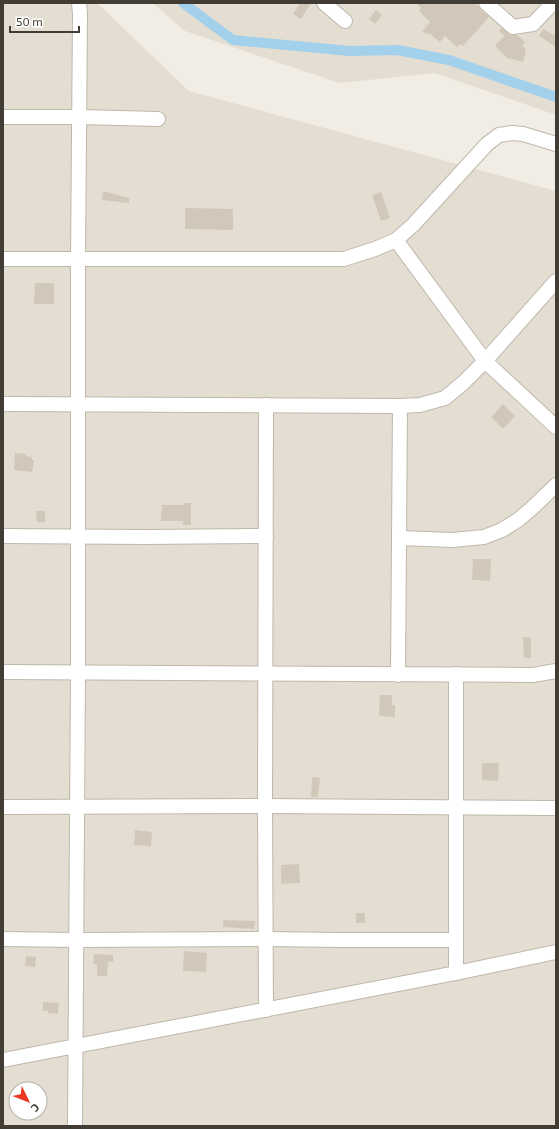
<svg xmlns="http://www.w3.org/2000/svg" width="559" height="1129" font-family="'Exo 2',sans-serif">
  <style>
    .residential { fill: #e4ded2; fill-rule: evenodd }
    .lines { fill: none; stroke-linecap: round; stroke-linejoin: round }
    .canal { stroke: #a3d0eb; stroke-width: 10 }
    .building { fill: #d2c8ba }
    .minor-casing { stroke: #beb7aa; stroke-width: 16 }
    .minor { stroke: #fff; stroke-width: 14 }
  </style>
  <rect width="100%" height="100%" fill="#f1ede4"/>
  <g class="residential">
    <path d="M3 3H97L189 91 556 191V1126H3ZM16 1089H40V1113H16Z"/>
    <path d="M153 3H556V115L435 73 340 83 185 31Z"/>
  </g>
  <g class="lines">
    <path class="canal" d="M183 3 233 40 350 51 397 50 449 60 556 97"/>
  </g>
  <g class="building">
    <path d="M300 3H311L301 19 293 14Z"/>
    <path d="M416 3H474L477 6 478 5 480 9 489 17 463 46 460 44 457 47 445 36 440 42 430 34 422 32 430 22 419 11 421 8Z"/>
    <path d="M376 10 382 15 375 24 369 19Z"/>
    <path d="M502 28 510 35H517L525 42 522 45 526 50 523 62 507 58 495 46 504 36 499 31Z"/>
    <path d="M543 29 556 36V47L539 36Z"/>
    <path d="M103 191 129 198V203L102 200Z"/>
    <path d="M381 192 390 218 381 221 372 195Z"/>
    <path d="M185 208 233 209V230L185 229Z"/>
    <path d="M35 283H54V304H34Z"/>
    <path d="M503 404 515 416 503 429 491 417Z"/>
    <path d="M15 453 26 454V456L32 457V460H34L32 472 14 470Z"/>
    <path d="M184 503H191V525H183V521H161L162 505H184Z"/>
    <path d="M36 511H45V522H37Z"/>
    <path d="M473 559H491L490 581 472 580Z"/>
    <path d="M523 637H531V658H524Z"/>
    <path d="M380 695H392V705H395V717L379 716Z"/>
    <path d="M482 763H499L498 781 482 780Z"/>
    <path d="M312 777 320 778 318 797H311Z"/>
    <path d="M135 830 152 832 151 846 134 845Z"/>
    <path d="M299 864 300 883 281 884V865Z"/>
    <rect x="356" y="913" width="9" height="10"/>
    <path d="M223 920 255 921 254 929 223 927Z"/>
    <path d="M184 951 207 953 206 972 183 971Z"/>
    <path d="M94 954 113 955V962H108L107 976H97V965L93 964Z"/>
    <path d="M26 956 36 957 35 967 25 966Z"/>
    <path d="M43 1002 59 1003 58 1014 48 1013V1011H43Z"/>
  </g>
  <g class="lines">
    <g class="minor-casing">
      <g id="minor">
        <path d="M324 3 345 21"/>
        <path d="M486 3 513 27 533 24 553 3"/>
        <path d="M3 117H80L158 119"/>
        <path d="M396 240 485 361 556 427"/>
        <path d="M3 259H344L375 249 396 240 413 225 487 144 499 135 512 133 523 134 556 144"/>
        <path d="M3 404 400 406 420 405 445 398 463 383 485 361 556 281"/>
        <path d="M3 536 145 537 266 536"/>
        <path d="M399 538 452 540 484 537 502 530 518 520 531 509 556 485"/>
        <path d="M3 672 533 675 556 671"/>
        <path d="M456 674V973"/>
        <path d="M398 675 400 406"/>
        <path d="M3 807 265 806 556 808"/>
        <path d="M3 939 76 940 265 939 343 940H456"/>
        <path d="M266 1010 265 806 266 405"/>
        <path d="M3 1060 456 973 556 952"/>
        <path d="M75 1126 78 672V259L80 14 79 3"/>
      </g>
    </g>
    <use href="#minor" class="minor"/>
  </g>
  <rect width="559" height="1129" fill="none" stroke="#423d34" stroke-width="8"/>
  <g transform="translate(28 1101) rotate(133)"><circle r="19" fill="#ffffff" stroke="#b3b1ae"/>
  <path d="M0-3L7 15L0 10L-7 15Z" fill="#ec3820"/>
  <text y="-6" font-size="11" font-weight="bold" text-anchor="middle" fill="#423d34">С</text>
  </g>
  <path d="M10 26v6h69v-6" fill="none" stroke="#423d34" stroke-width="2"/>
  <text x="16" y="26" font-size="12" fill="#423d34" stroke="#ffffff" stroke-width="3" paint-order="stroke">50 m</text>
</svg>
